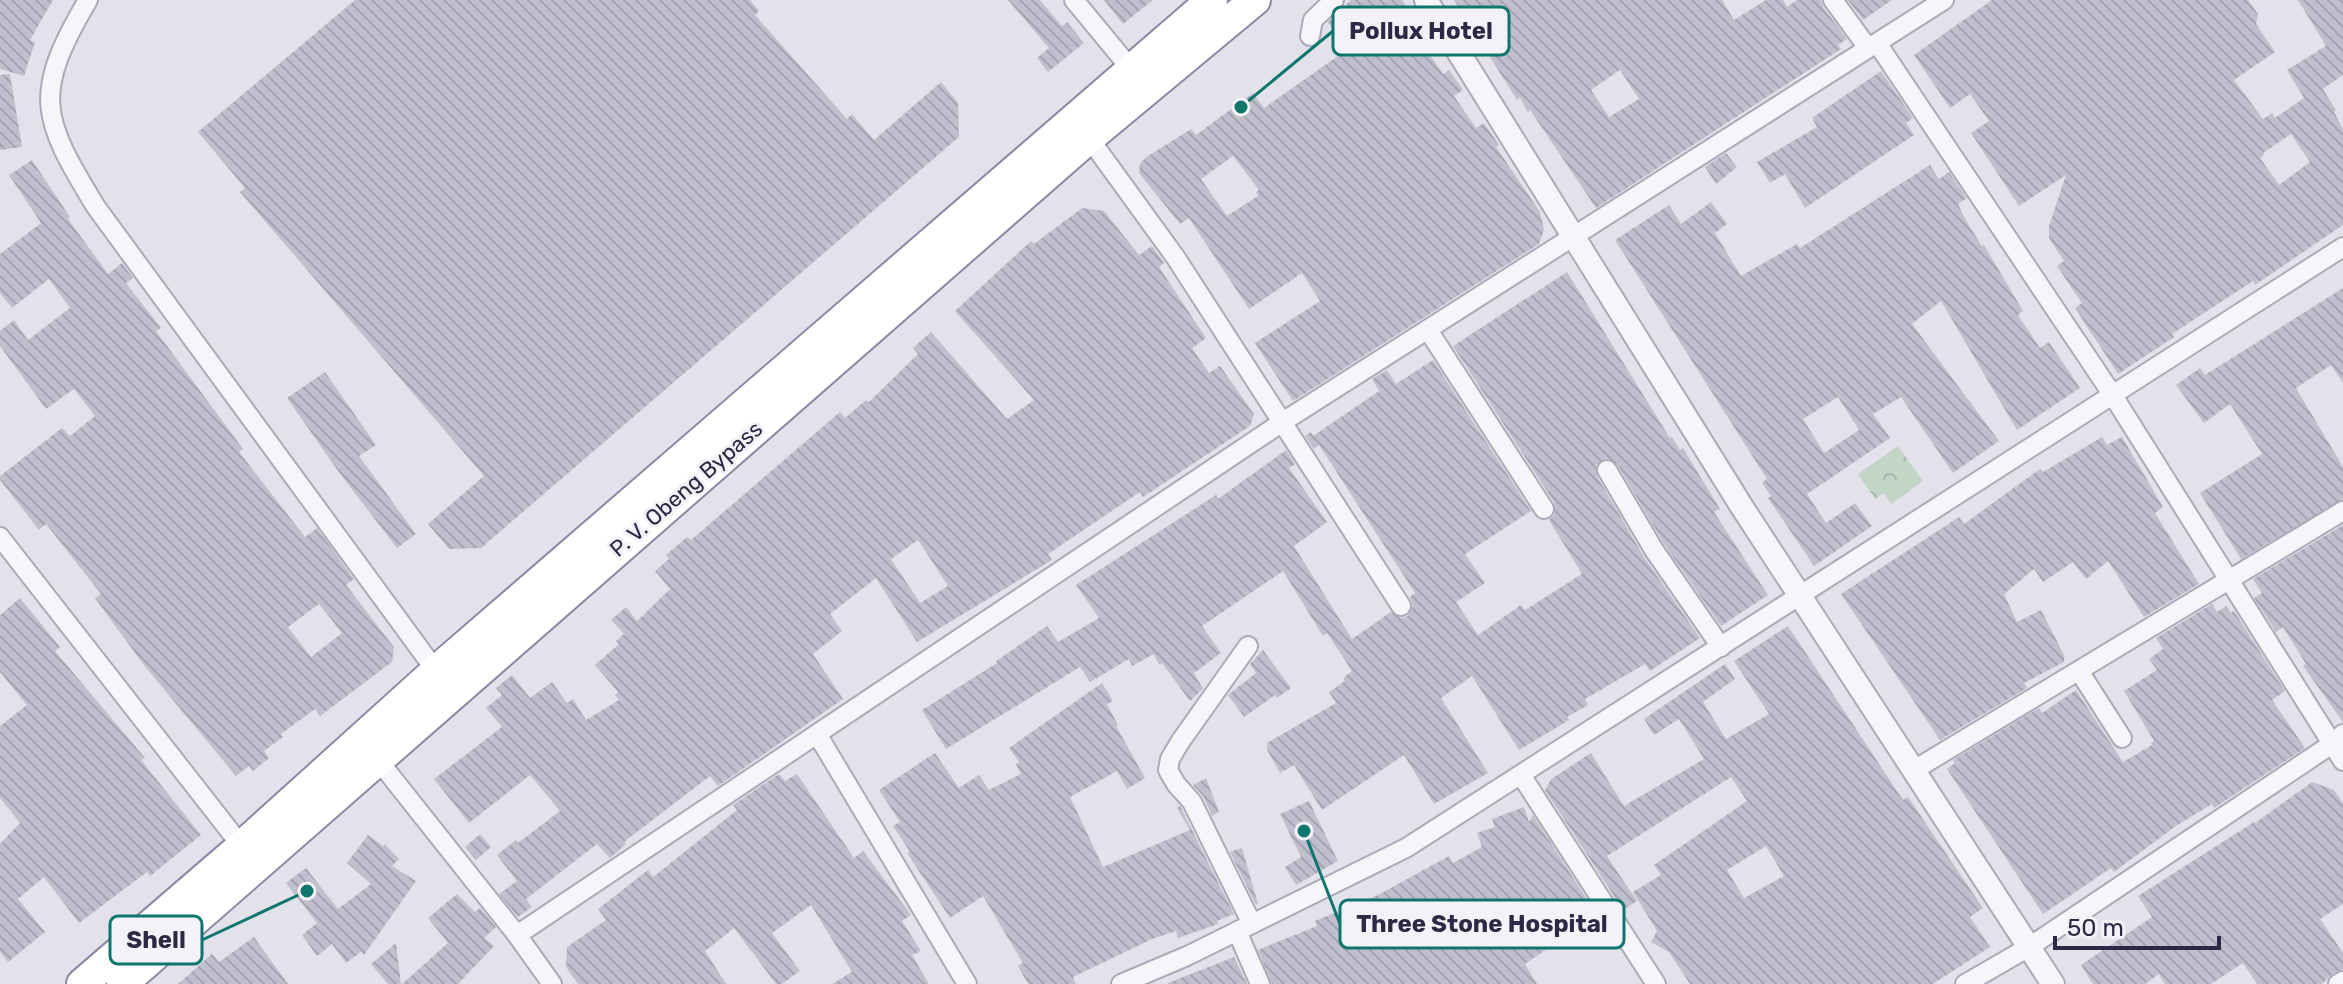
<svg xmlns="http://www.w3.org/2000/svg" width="2343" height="984" font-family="Rubik,sans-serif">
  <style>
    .forest { fill: url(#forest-crowns) }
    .building { fill: url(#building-back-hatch); fill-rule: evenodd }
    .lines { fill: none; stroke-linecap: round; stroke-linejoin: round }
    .minor-casing { stroke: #acaab9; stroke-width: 22 }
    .tertiary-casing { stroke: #acaab9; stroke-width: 26 }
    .trunk-casing { stroke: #8a89a3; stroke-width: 34 }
    .minor { stroke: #f6f5f9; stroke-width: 18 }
    .tertiary { stroke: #f6f5f9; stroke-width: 22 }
    .trunk { stroke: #fff; stroke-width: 30 }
    .labels { text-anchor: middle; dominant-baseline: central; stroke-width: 6; stroke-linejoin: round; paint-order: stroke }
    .street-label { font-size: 22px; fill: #2b2944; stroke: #f2f2f8 }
    .leader { fill: none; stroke: #0f766e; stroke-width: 3 }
    .callout-dot { fill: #0f766e; stroke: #f2f2f8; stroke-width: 3 }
    .callout { fill: #f2f2f8; stroke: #0f766e; stroke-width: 3 }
    .callout-label { font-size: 24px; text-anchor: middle; font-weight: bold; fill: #2b2944 }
  </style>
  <defs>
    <pattern id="forest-crowns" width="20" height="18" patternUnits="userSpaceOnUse" patternTransform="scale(2)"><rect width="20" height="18" fill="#c3d5c6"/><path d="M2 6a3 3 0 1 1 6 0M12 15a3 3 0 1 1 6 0" fill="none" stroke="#a8b7ab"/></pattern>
    <pattern id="building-back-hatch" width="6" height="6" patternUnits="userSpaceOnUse" patternTransform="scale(2)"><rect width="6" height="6" fill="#c0bfce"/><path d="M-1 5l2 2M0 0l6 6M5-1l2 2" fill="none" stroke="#a5a4b2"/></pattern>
  </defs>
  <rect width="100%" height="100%" fill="#e3e2eb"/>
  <path class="forest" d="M1898 446 1923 481 1891 504 1884 493 1875 499 1858 474Z"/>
  <g class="building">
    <path d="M0 0H53L30 40 35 42 24 76 0 69Z"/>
    <path d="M355 0H750L759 11 755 15 847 119 852 114 874 140 941 82 958 103 959 137 481 548 449 549 428 524 484 476 240 192 245 188 198 132Z"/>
    <path d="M1008 0H1040L1062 26 1067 22 1084 43 1048 72 1037 58 1049 48Z"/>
    <path d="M1104 0H1153L1123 24Z"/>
    <path d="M1351 0H1402L1419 26 1416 29 1424 40 1421 42 1443 74 1449 70 1463 90 1454 96 1476 128 1484 123 1499 145 1496 147 1540 212 1544 230 1539 244 1293 401 1255 343 1320 301 1302 273 1249 309 1189 218 1180 224 1139 173 1140 164 1145 158 1191 129 1196 135 1253 93 1264 108 1348 49 1328 22ZM1233 156 1259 190 1256 192 1258 196 1227 216 1201 179Z"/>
    <path d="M1454 0H1722L1734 20 1766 0H1783L1787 7 1797 0H1821L1823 7 1847 39 1838 45 1841 49 1596 208 1530 110 1528 112 1520 98 1517 100ZM1620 70 1639 99 1609 117 1591 90Z"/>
    <path d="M1848 0H1892L1863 20Z"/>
    <path d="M1992 0H2248L2258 14 2256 24 2275 52 2234 80 2263 119 2272 113 2275 118 2304 98 2287 70 2326 46 2298 0H2343V75L2323 89 2336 110 2334 112 2343 129V225L2255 285 2253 281 2172 334 2174 337 2118 374 2075 308 2082 303 2057 266 2064 261 2049 238V226L2066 175 2019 206 1971 133 1989 121 1970 94 1950 108 1914 55ZM2291 134 2310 162 2279 185 2260 158 2264 155 2263 153Z"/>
    <path d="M1881 71 1913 118 1906 123 1914 135 1805 208 1785 174 1770 183 1757 162 1817 127 1812 118Z"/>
    <path d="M10 74 22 147 0 150V75Z"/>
    <path d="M1726 153 1737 167 1716 184 1705 167Z"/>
    <path d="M32 160 70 217 68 219 108 274 122 263 133 278 126 283 161 328 156 331 243 449 239 452 305 537 317 528 354 579 346 585 394 647 392 662 320 716 315 709 281 734 283 737 264 751 269 758 253 771 249 766 236 776 143 664 95 598 101 594 46 524 39 530 0 480V476L62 428 70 436 95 416 74 389 46 409 0 346V331L14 320 28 340 70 308 49 279 12 308 0 293V254L41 223 9 175ZM319 604 342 633 311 657 288 627Z"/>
    <path d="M1930 165 1939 179 1949 172 1967 198 1958 204 1965 219 1982 246 1984 245 2023 311 2018 315 2040 348 2049 342 2080 388 2017 430 1941 301 1912 324 1999 441 1953 473 1901 397 1873 414 1890 438 1807 494 1826 523 1855 503 1872 526 1814 566 1768 498 1771 496 1762 483 1767 479 1615 240 1669 205 1681 224 1711 202 1727 224 1715 233 1741 276 1797 244 1800 248ZM1838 397 1859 430 1824 453 1803 419Z"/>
    <path d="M1082 208 1104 211 1139 255 1152 246 1164 263 1159 267 1206 338 1192 348 1209 373 1220 366 1254 414 1250 426 1143 497 1140 492 1048 554 1052 560 917 642 876 578 830 614 842 631 813 654 843 699 718 786 710 776 624 842 626 844 610 858 597 844 526 899 532 907 518 917 499 894 517 881 497 855 516 840 518 843 560 811 530 775 469 823 434 779 502 727 486 708 502 695 496 688 512 675 530 698 552 682 567 703 573 699 586 720 619 700 615 695 618 692 595 665 619 644 616 641 624 634 611 620 626 607 637 621 670 589 655 571 669 559 666 555 687 537 691 540 840 412 845 418 866 400 869 402 918 354 913 348 931 332 1007 419 1034 400 955 311 1031 241 1034 244ZM918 540 948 586 920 603 891 559Z"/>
    <path d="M1567 272 1670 438 1672 437 1680 450 1683 448 1720 509 1714 512 1768 595 1721 626 1664 544 1617 464 1606 458 1596 465 1597 476 1644 557 1700 638 1650 671 1645 664 1585 699 1588 705 1567 717 1569 720 1519 750 1472 676 1441 698 1488 773 1434 804 1404 755 1322 810 1294 765 1280 773 1267 750V743L1336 703 1329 692 1345 681 1343 678 1352 671 1327 633 1323 636 1283 571 1202 626 1221 653 1194 673 1203 689 1190 701 1162 663 1159 665 1154 654 1132 666 1129 659 1090 682 1080 667 946 749 922 710 997 663 996 661 1047 626 1058 642 1099 618 1076 585 1216 495 1218 499 1286 450 1295 464 1289 468 1327 522 1294 546 1352 639 1391 612 1401 618 1408 616 1413 606 1410 597 1415 593 1319 445 1314 449 1305 436 1311 432 1313 436 1379 391 1372 379 1387 370 1396 384 1433 360 1531 511 1465 554 1485 583 1456 602 1478 635 1521 605 1525 610 1582 574 1549 520 1555 514 1554 502 1453 346Z"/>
    <path d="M2343 288V383L2331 365 2296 388 2343 467V499L2241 559 2200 493 2262 454 2230 404 2204 423 2176 385 2200 368 2205 375Z"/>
    <path d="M325 372 376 445 359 456 416 534 397 548 338 471 287 398Z"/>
    <path d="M2102 437 2107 445 2122 437 2163 507 2155 513 2199 584 2144 617 2108 561 2086 579 2073 562 2043 582 2034 569 2004 594 2017 622 2041 610 2064 655V662L2024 683 2027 688 1940 740 1841 594 1959 517 1964 524 2040 469 2043 472Z"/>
    <path d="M2343 525V722L2303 666 2306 664 2283 627 2276 632 2254 598 2262 593 2253 579Z"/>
    <path d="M20 598 60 647 55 651 145 758 141 760 201 835 150 876 147 872 79 923 44 877 18 899 45 932 8 962 0 952V844L20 823 0 798V726L27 705 0 672V615Z"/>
    <path d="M2212 604 2217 612 2226 606 2231 613 2234 611 2285 691 2272 700 2305 748 2214 808 2212 804 2176 826 2114 872 2111 868 2043 914 1947 769 1955 763 1953 760 2039 708 2042 713 2076 690 2123 762 2152 745 2151 743 2154 741 2124 691 2157 670 2149 659 2163 649 2156 638Z"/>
    <path d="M1788 626 1903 800 1908 797 1983 908 1970 917 1990 947 1933 984H1690L1669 952 1651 942 1657 931 1633 892 1661 875 1654 865 1747 801 1731 777 1607 856 1637 901 1623 910 1545 790 1551 779 1591 753 1624 806 1704 759 1679 719 1654 735 1644 719 1725 664 1735 679 1703 702 1726 739 1769 714 1734 661ZM1766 846 1784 876 1744 898 1727 870Z"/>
    <path d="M1263 650 1291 688 1277 698 1275 695 1244 717 1228 695 1256 673 1250 664Z"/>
    <path d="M1102 683 1113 701 1107 704 1118 725 1116 726 1145 778 1127 789 1117 771 1070 797 1103 867 1190 830 1177 808 1180 806 1234 914 1217 921 1218 924 1178 938 1176 931 1152 939 1073 977 1076 984H1028L1018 966 1023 963 983 896 950 918 907 853 910 852 893 826 900 822 879 790 935 753 959 788 979 775 989 790 1021 774 1016 764 1019 762 1009 748Z"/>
    <path d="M779 774 785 781 797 774 854 858 863 851 911 915 902 921 921 951 912 955 929 984H832L852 972 811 905 772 933 800 971 782 984H776L734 928 705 951 726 984H578L566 967 567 947 606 920 598 909 648 870 653 877 737 810 733 805Z"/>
    <path d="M1206 778 1219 812 1212 816 1203 796 1193 785Z"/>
    <path d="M2312 782 2334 790 2343 803V904L2320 919 2343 953V969L2332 974 2322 984H2257L2243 963 2211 984H2165L2159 974 2145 984H2093L2081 965 2152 917 2138 896 2254 822 2255 823Z"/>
    <path d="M1309 801 1338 861 1296 885 1285 867 1301 857 1280 814Z"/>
    <path d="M1524 807 1529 822 1533 815 1595 912 1581 904 1598 927 1585 938 1582 934 1570 944 1564 937 1525 964 1537 984H1272L1258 950 1317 926 1315 921 1378 895 1449 856 1453 863 1482 847 1477 833 1495 827 1492 819Z"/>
    <path d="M480 834 491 847 476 860 465 847Z"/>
    <path d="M368 835 383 846 385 844 399 859 392 866 416 881 364 955 361 952 346 963 332 944 317 956 302 935 317 923 286 883 306 868 338 909 371 884 347 863Z"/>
    <path d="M1242 848 1258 904 1256 905 1230 852Z"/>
    <path d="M457 894 475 912 480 908 496 927 484 938 494 946 458 984H402L448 943 428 918Z"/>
    <path d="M254 937 288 984H178L212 954 219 962Z"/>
    <path d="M396 943 401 984H388L371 964Z"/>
    <path d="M1234 957 1247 984H1168V983Z"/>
  </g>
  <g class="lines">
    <g class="minor-casing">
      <g id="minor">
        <path d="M88 0C32 95 41 117 96 207L436 671"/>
        <path d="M1074 0 1131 69"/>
        <path d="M1833 0 1868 48"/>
        <path d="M1310 36 1313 20 1334 0"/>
        <path d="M1877 43 2112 394 2343 761"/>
        <path d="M1089 138 1176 258 1401 606"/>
        <path d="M1428 330 1544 509"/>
        <path d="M1607 470 1654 550 1721 647"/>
        <path d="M0 537 247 853"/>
        <path d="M1248 646 1180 742 1170 759 1168 770 1176 784 1192 802 1252 924"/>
        <path d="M2079 671 2122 738"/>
        <path d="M817 734 967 984"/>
        <path d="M378 760 517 935 552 984"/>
        <path d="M1914 770 2343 511"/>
        <path d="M1521 775 1656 984"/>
        <path d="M1237 931 1260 984"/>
        <path d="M517 935 1281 423 1944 0"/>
        <path d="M1121 984 1187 956 1406 848 2343 247"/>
        <path d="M1965 984 2029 947 2332 744 2343 734"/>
        <path d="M2338 984 2343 981"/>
      </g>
    </g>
    <g class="tertiary-casing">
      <path id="tertiary" d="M1426 0 1742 507 2053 984"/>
    </g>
    <g class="trunk-casing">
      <g id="trunk">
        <path d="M82 984 241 847 436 671 1212 0"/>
        <path d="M122 984 1089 138 1255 0"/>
      </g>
    </g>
    <use href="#minor" class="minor"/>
    <use href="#tertiary" class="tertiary"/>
    <use href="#trunk" class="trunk"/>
  </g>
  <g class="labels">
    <g class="street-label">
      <text transform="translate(686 489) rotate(-41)">P. V. Obeng Bypass</text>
    </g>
  </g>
  <path class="leader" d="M1241 107L1333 31M1304 831L1340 924M307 891L202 940"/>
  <g class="callout-dot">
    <circle cx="1241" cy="107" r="8"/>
    <circle cx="1304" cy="831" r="8"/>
    <circle cx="307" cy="891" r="8"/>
  </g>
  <g class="callout">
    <rect x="1333" y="7" width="176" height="48" rx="8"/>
    <rect x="1340" y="900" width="284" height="48" rx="8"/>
    <rect x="110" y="916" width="92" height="48" rx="8"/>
  </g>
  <g class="callout-label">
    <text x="1421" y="39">Pollux Hotel</text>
    <text x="1482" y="932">Three Stone Hospital</text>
    <text x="156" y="948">Shell</text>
  </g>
  <path d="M2055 936v12h164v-12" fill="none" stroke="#2b2944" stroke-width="4"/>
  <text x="2067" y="936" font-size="24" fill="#2b2944" stroke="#f2f2f8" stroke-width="6" paint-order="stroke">50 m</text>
</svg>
